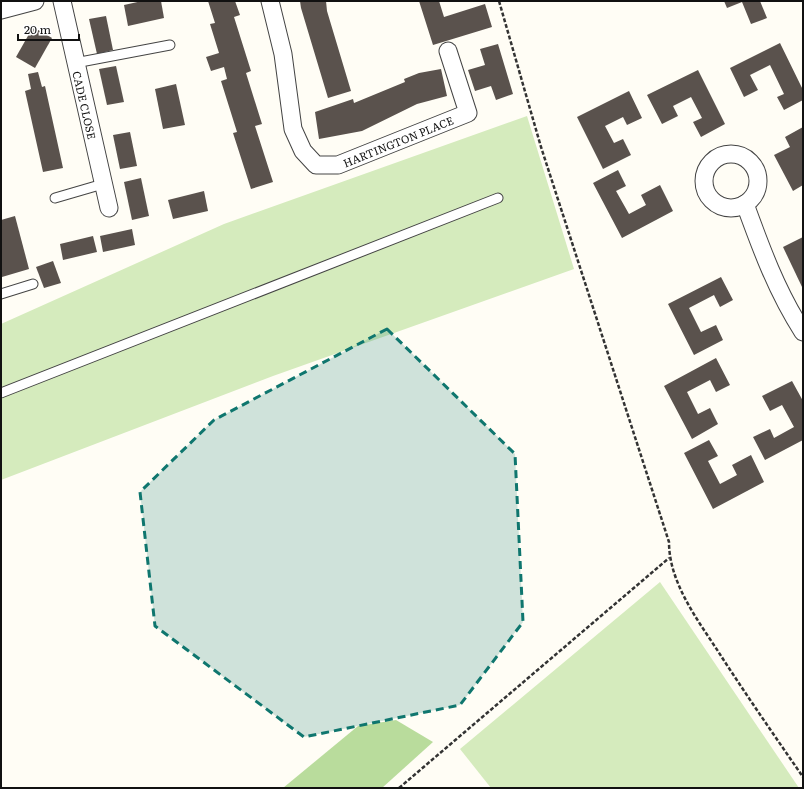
<svg xmlns="http://www.w3.org/2000/svg" width="804" height="789" font-family="Literata,serif">
  <style>
    .green { fill: #d5ebbd }
    .forest { fill: #b9dc9c }
    .building { fill: #5a524d }
    .lines { fill: none; stroke-linecap: round; stroke-linejoin: round }
    .service-casing { stroke: #444; stroke-width: 11 }
    .minor-casing { stroke: #444; stroke-width: 19 }
    .path { stroke: #333; stroke-width: 2.5; stroke-dasharray: 4 2; stroke-linecap: butt }
    .service { stroke: #fff; stroke-width: 9 }
    .minor { stroke: #fff; stroke-width: 17 }
    .marked { fill: #0f766e; fill-opacity: 0.2; stroke: #0f766e; stroke-width: 3; stroke-dasharray: 8 5; stroke-linejoin: round }
    .labels { text-anchor: middle; dominant-baseline: central; stroke-width: 4; stroke-linejoin: round; paint-order: stroke }
    .street-label { font-size: 11px; fill: #111; stroke: #fff }
  </style>
  <rect width="100%" height="100%" fill="#fffdf5"/>
  <g class="green">
    <path d="M527 116 574 269 273 376 1 480V324L224 224Z"/>
    <path d="M660 582 799 788H491L460 749Z"/>
  </g>
  <path class="forest" d="M396 720 433 742 382 788H283L358 726Z"/>
  <g class="building">
    <path d="M142 1H161L164 18 128 26 124 5Z"/>
    <path d="M208 1H235L240 15 234 17 251 71 246 73 262 124 255 126 273 182 251 189 233 133 237 132 221 81 227 79 224 67 211 71 206 57 219 53 210 24 215 23Z"/>
    <path d="M300 1H326L327 11 351 91 328 98 301 8Z"/>
    <path d="M419 1H439L444 17 485 4 492 27 433 45Z"/>
    <path d="M724 1H760L767 18 751 24 742 2 727 8Z"/>
    <path d="M106 16 113 50 97 54 89 19Z"/>
    <path d="M33 27 52 38 35 68 16 57Z"/>
    <path d="M780 43 803 90V100L784 110 777 97 784 94 770 65 750 75 758 90 744 97 730 68Z"/>
    <path d="M498 44 513 94 496 100 491 86 475 91 468 70 485 65 480 49Z"/>
    <path d="M116 66 124 102 107 105 99 69Z"/>
    <path d="M441 69 447 96 417 104 362 131 319 139 315 112 353 99 354 103 405 82 404 79 419 73Z"/>
    <path d="M698 70 725 124 701 137 693 122 702 118 691 97 673 106 678 116 662 124 647 95Z"/>
    <path d="M38 72 42 87 45 86 63 168 43 172 25 91 31 89 28 74Z"/>
    <path d="M176 84 185 125 163 129 155 89Z"/>
    <path d="M629 91 642 118 627 125 623 117 605 126 614 143 623 139 631 155 603 169 577 117Z"/>
    <path d="M803 127V185L793 191 774 155 790 147 785 137Z"/>
    <path d="M130 132 137 166 120 169 113 135Z"/>
    <path d="M618 170 626 186 616 191 629 214 646 205 641 195 660 185 673 211 622 238 593 183Z"/>
    <path d="M141 178 149 216 132 220 124 182Z"/>
    <path d="M204 191 208 211 173 219 168 200Z"/>
    <path d="M15 216 29 269 2 277 1 220Z"/>
    <path d="M132 229 135 245 103 252 100 236Z"/>
    <path d="M93 236 97 252 63 260 60 244Z"/>
    <path d="M803 237V289L783 247Z"/>
    <path d="M53 261 61 283 44 288 36 267Z"/>
    <path d="M721 277 733 300 720 307 714 295 689 308 701 332 716 325 723 340 694 355 668 304Z"/>
    <path d="M716 358 730 385 716 392 710 380 687 392 698 414 710 408 718 424 692 439 664 386Z"/>
    <path d="M792 381 803 401V440L765 460 753 437 770 429 774 438 794 427 782 405 770 411 762 396Z"/>
    <path d="M709 440 718 456 708 461 720 484 737 475 732 465 751 455 764 482 713 509 684 453Z"/>
  </g>
  <g class="lines">
    <g class="service-casing">
      <g id="service">
        <path d="M75 63 170 45"/>
        <path d="M55 198 103 184"/>
        <path d="M1 294 33 284"/>
        <path d="M1 393 498 198"/>
      </g>
    </g>
    <g class="minor-casing">
      <g id="minor">
        <path d="M62 1 109 208"/>
        <path d="M270 1 283 54 293 129 303 151 316 165H338L468 113 448 51"/>
        <path d="M1 10 35 1"/>
        <circle cx="731" cy="181" r="27"/>
        <path d="M745 204C761 248 777 292 803 332"/>
      </g>
    </g>
    <g class="path">
      <path d="M499 1 541 147 669 542C669 585 701 624 723 659 749 699 776 738 803 777"/>
      <path d="M399 788 669 558"/>
    </g>
    <use href="#service" class="service"/>
    <use href="#minor" class="minor"/>
  </g>
  <path class="marked" d="M387 329 515 454 523 622 460 705 304 737 155 626 140 492 214 420Z"/>
  <g class="labels">
    <g class="street-label">
      <text transform="translate(85 105) rotate(77)">CADE CLOSE</text>
      <text transform="translate(398 141) rotate(-22)">HARTINGTON PLACE</text>
    </g>
  </g>
  <rect width="804" height="789" fill="none" stroke="#111111" stroke-width="4"/>
  <path d="M18 34v6h61v-6" fill="none" stroke="#111111" stroke-width="2"/>
  <text x="24" y="34" font-size="12" fill="#111111" stroke="#ffffff" stroke-width="3" paint-order="stroke">20 m</text>
</svg>
